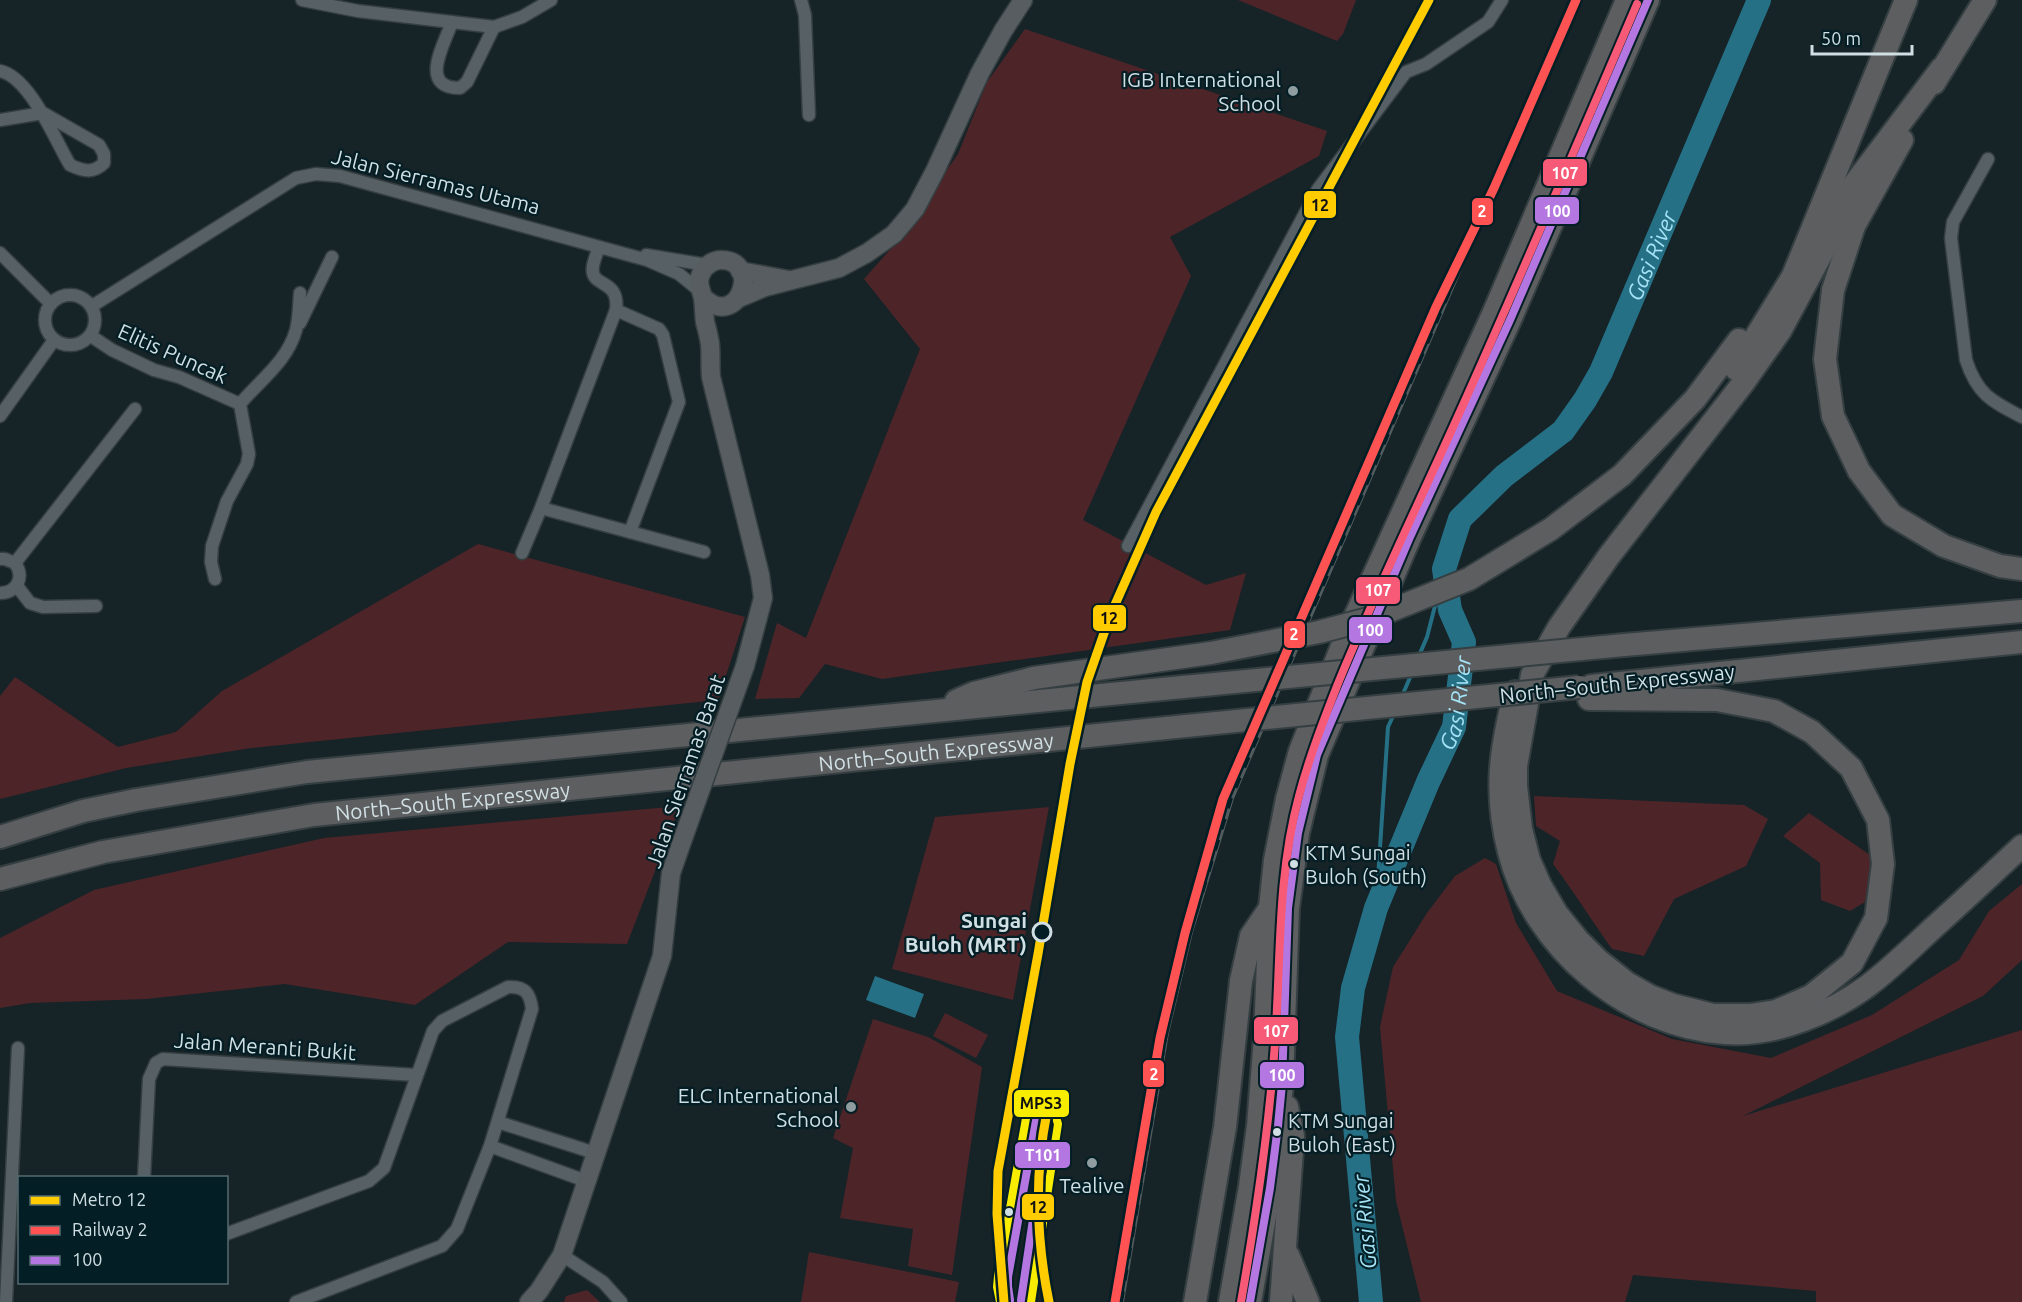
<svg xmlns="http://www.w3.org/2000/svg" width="2022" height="1302" font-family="Ubuntu,sans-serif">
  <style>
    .green { fill: #4d2529 }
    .water { fill: #257085 }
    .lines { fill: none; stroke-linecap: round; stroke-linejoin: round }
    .stream { stroke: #257085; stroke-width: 4 }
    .river { stroke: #257085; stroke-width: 24 }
    .street-casing { stroke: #353f42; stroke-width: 15 }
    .secondary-casing { stroke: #353f42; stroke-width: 21 }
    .highway-casing { stroke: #353f42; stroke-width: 26 }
    .street { stroke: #576165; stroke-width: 12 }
    .secondary { stroke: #575d60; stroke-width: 18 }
    .highway { stroke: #5c5e60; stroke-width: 22 }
    .rail-casing { stroke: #525c5f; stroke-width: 6 }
    .rail { stroke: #041e25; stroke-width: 4; stroke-dasharray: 11; stroke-linecap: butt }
    .secondary-bridge-casing { stroke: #353f42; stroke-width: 21; stroke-linecap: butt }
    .highway-bridge-casing { stroke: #353f42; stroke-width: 26; stroke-linecap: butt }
    .secondary-bridge { stroke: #575d60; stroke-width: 18 }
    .highway-bridge { stroke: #5c5e60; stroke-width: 22 }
    .bus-1-casing { stroke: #041e25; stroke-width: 12 }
    .bus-2-casing { stroke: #041e25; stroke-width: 12 }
    .bus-3-casing { stroke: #041e25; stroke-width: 12 }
    .bus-4-casing { stroke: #041e25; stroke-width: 12 }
    .bus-1 { stroke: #b477e1; stroke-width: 8 }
    .bus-2 { stroke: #f75a77; stroke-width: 8 }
    .bus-3 { stroke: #f8ed00; stroke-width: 8 }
    .bus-4 { stroke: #b477e1; stroke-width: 8 }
    .rail-1-casing { stroke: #041e25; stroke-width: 14 }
    .rail-1 { stroke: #ff5353; stroke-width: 9 }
    .metro-1-casing { stroke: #041e25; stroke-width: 14 }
    .metro-1 { stroke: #fc0; stroke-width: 9 }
    .poi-dot { fill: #8f9da1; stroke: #041e25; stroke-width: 2 }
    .bus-dot { fill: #d0dfe3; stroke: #041e25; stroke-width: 2 }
    .stop-dot { fill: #041e25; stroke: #d0dfe3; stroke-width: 3 }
    .labels { text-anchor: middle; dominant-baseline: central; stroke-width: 4.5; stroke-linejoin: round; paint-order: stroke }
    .bus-label { font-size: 20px; fill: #d0dfe3; stroke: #041e25; text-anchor: start }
    .poi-label { font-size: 21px; fill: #d0dfe3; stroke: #041e25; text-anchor: end }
    .street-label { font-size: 21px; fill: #d0dfe3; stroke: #041e25 }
    .stop-label { font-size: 21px; font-weight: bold; fill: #d0dfe3; stroke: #041e25; text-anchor: end }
    .water-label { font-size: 22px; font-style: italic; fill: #a5e3f6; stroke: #041e25 }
    .line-badge { stroke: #041e25; stroke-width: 2 }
    .badge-label { font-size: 16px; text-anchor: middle; font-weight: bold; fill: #fff }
    .pale-badge-label { font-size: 16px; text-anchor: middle; font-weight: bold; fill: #111 }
  </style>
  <rect width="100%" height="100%" fill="#162327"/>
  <g class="green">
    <path d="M1238 0H1356L1343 34 1337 41Z"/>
    <path d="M1025 29 1327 131 1319 156 1170 237 1191 276 1083 520 1206 585 1246 573 1230 630 882 679 825 664 799 698 755 699 777 623 806 638 920 349 864 279 895 244 958 154 987 82Z"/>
    <path d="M478 544 745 617 718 700 251 748 126 768 0 799V696L15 677 118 747 176 732 222 691Z"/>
    <path d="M1534 796 1744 805 1768 819 1746 866 1674 899 1644 956 1612 949C1592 921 1574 892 1553 864L1560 841 1536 826Z"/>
    <path d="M680 806 627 944 508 942 415 1005 285 984 146 999 30 1003 0 1008V938L94 890 324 838Z"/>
    <path d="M1049 807 1013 1000 892 969 935 817Z"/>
    <path d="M1809 813 1873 857 1865 902 1850 911 1821 900 1820 863 1783 836Z"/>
    <path d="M1485 858 1496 864 1516 923 1557 991 1672 1039 1771 1058 1872 1015 1959 960 1989 911 2022 884V960L1983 996 1743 1116 2022 1030V1302H1816V1291L1633 1275 1625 1302H1421L1396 1201 1380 1027 1393 967 1427 913 1455 876Z"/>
    <path d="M945 1013 988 1035 976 1058 933 1036Z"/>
    <path d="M873 1019 928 1037 982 1067 952 1275 908 1266 913 1229 840 1218 853 1148 833 1138Z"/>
    <path d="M809 1252 959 1282 955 1302H801Z"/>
    <path d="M587 1290 600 1302H564L566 1296Z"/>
  </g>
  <path class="water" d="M875 976 924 994 915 1018 866 1000Z"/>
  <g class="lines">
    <g class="stream">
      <path d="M1441 580 1444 569"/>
      <path d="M1418 658 1427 637 1436 602"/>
      <path d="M1402 696 1412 673"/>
      <path d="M1376 908 1388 727 1394 714"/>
    </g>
    <path class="river" id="s1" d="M1371 1302 1347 1037 1353 988 1376 908 1428 782 1454 727 1464 642 1450 610 1444 569 1460 519 1504 476 1563 431 1585 400 1601 372 1759 0"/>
    <g class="street-casing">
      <g id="street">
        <path d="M302 0 358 11 494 27 522 17 551 0"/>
        <path d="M801 0 805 15 809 115"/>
        <path d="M452 22C444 45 418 88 460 88L467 82 494 27"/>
        <path d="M0 71C30 77 55 140 70 165 83 171 93 174 104 163V154L99 145 43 113 0 120"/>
        <path d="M1988 159 1953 222 1951 238 1966 360C1977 394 1991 401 2022 417"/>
        <path d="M0 253 51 304"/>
        <path d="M646 255 707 265"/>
        <circle cx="70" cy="320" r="25"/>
        <path d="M92 306 296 178 316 174 340 176 647 260 679 274 700 291"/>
        <path d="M616 310 659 329 663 335 679 402 630 532"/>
        <path d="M300 323 332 257"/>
        <path d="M91 336 112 350 154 370 179 377 240 404"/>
        <path d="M0 416 54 340"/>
        <path d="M541 508 704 552"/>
        <path d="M1128 546 1318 189 1406 72 1426 64 1488 22 1502 0"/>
        <path d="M522 553 541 508 616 310C620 277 589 289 593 266 594 260 597 253 599 247"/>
        <path d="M0 559H5L15 563C25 577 17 593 0 593"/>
        <path d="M15 563 135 409"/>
        <path d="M215 579 211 562 212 546 227 501 247 464 249 454 240 404C260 380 287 362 296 330 299 319 299 305 300 293"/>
        <path d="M17 586 30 603 43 607 96 606"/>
        <path d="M498 1122 595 1153"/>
        <path d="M490 1146 586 1181"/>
        <path d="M144 1178 149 1079 156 1063 163 1059 416 1075"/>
        <path d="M226 1234 369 1181 384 1168 433 1031 442 1021 508 987C525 986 530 993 532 1009L490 1146 457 1229 442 1246 296 1302"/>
        <path d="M562 1255 603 1282 621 1302"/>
        <path d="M6 1302 18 1048"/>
      </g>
    </g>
    <g class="secondary-casing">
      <g id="secondary">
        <path d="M740 271 789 280"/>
        <path d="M703 297C738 332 763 260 721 260 713 260 705 266 702 272 696 282 701 289 703 298 704 306 704 314 705 322 707 329 709 337 710 344 711 355 710 366 711 377L760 575 763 598 745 666"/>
        <path d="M739 298 765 287 839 268 867 253 894 234 915 209 935 171 980 73 1003 31 1023 0"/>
        <path d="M529 1302 539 1291 562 1255 662 956 671 873 685 833"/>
      </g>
    </g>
    <g class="highway-casing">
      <g id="highway">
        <path d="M1934 83 1985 0"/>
        <path d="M1902 140 1854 226 1833 290 1825 359 1833 416 1859 471 1892 515 1944 546 2000 566 2022 569"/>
        <path d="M1736 369 1793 276 1906 0"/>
        <path d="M1469 579 1551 529 1622 475 1695 399 1739 340"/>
        <path d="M1624 645 2022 611"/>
        <path d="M1591 686 2022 642"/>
        <path d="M1515 692C1500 750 1494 793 1509 852 1533 947 1627 1027 1725 1033 1751 1035 1780 1029 1804 1020 1861 999 1889 969 1932 929 1962 902 1992 874 2022 846"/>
        <path d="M1589 699 1717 700 1774 711 1812 732 1851 768 1878 820 1883 864 1876 918 1852 963 1811 996 1776 1011 1750 1015H1713L1673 1005 1650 996 1627 983 1598 960 1578 940 1557 914 1540 885 1529 860 1521 829 1516 786V766L1532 675 1559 627 1609 556 1744 382 1780 331 1822 253 1852 187 1941 69"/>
        <path d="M956 701 974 693 1034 678 1211 653"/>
        <path d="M0 837 83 811 136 800 307 772 1183 687"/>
        <path id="s2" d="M0 879 103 852 314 815 1186 726"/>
        <path d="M1288 1255 1308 1302"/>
        <path d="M1195 1302 1225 1127 1241 981 1251 936 1270 908"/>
        <path d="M1230 1302 1250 1186 1258 1126 1265 1037 1270 908 1275 860 1287 799 1300 751 1344 641 1494 312 1627 0"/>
        <path d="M1250 1302 1270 1188 1278 1126 1282 1084 1288 908 1298 833 1317 755 1410 537 1510 320 1648 0"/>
        <path d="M1281 1302 1293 1136 1287 1107"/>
      </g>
    </g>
    <use href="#street" class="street"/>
    <use href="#secondary" class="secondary"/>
    <use href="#highway" class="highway"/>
    <g class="rail-casing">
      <path id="rail" d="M1121 1302 1166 1033 1190 932 1231 798 1494 188"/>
    </g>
    <use href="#rail" class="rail"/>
    <g class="secondary-bridge-casing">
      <path id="secondary-bridge" d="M685 833 745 666"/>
    </g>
    <g class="highway-bridge-casing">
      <g id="highway-bridge">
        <path d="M1211 653 1319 632 1372 618 1469 579"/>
        <path d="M1183 687 1624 645"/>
        <path d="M1186 726 1579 687"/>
      </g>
    </g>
    <use href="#secondary-bridge" class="secondary-bridge"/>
    <use href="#highway-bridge" class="highway-bridge"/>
    <g class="bus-1-casing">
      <path id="bus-1" d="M1250 1302 1270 1188 1278 1126 1282 1084 1288 908 1298 833 1317 755 1410 537 1510 320 1648 0"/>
    </g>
    <g class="bus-2-casing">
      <path id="bus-2" d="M1241 1302C1256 1216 1269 1130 1275 1043 1281 960 1277 877 1299 796 1309 758 1323 722 1337 686 1370 605 1408 526 1444 447 1511 300 1574 152 1637 4"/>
    </g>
    <g class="bus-3-casing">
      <path id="bus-3" d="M1000 1302 997 1287 998 1276 1028 1107 1038 1103 1052 1104 1058 1124 1031 1302"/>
    </g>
    <g class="bus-4-casing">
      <path id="bus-4" d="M1010 1300 1008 1286V1277L1037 1115 1044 1114 1047 1125 1021 1300"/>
    </g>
    <use href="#bus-1" class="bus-1"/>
    <use href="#bus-2" class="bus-2"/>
    <use href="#bus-3" class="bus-3"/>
    <use href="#bus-4" class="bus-4"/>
    <g class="rail-1-casing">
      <path id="rail-1" d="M1115 1302 1160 1038 1185 933 1223 799 1436 307 1494 188 1576 0"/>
    </g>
    <use href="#rail-1" class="rail-1"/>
    <g class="metro-1-casing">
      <g id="metro-1">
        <path d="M1047 1112C1034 1176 1036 1238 1049 1302"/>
        <path d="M1004 1302 997 1214 998 1171 1038 954 1070 764 1087 682 1110 616 1156 512 1429 0"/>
      </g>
    </g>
    <use href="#metro-1" class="metro-1"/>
  </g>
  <g class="poi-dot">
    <circle cx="1293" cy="91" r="6"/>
    <circle cx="851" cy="1107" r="6"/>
    <circle cx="1092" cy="1163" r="6"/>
  </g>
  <g class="bus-dot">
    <circle cx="1294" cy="864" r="5"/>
    <circle cx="1277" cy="1132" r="5"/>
    <circle cx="1009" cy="1212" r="5"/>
  </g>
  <circle class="stop-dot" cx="1042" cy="932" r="9"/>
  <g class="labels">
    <g class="bus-label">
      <text x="1305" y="852">KTM Sungai<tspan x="1305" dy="24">Buloh (South)</tspan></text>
      <text x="1288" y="1120">KTM Sungai<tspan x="1288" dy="24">Buloh (East)</tspan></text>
    </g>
    <g class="poi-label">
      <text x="1281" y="79">IGB International<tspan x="1281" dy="24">School</tspan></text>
      <text x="839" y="1095">ELC International<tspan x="839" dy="24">School</tspan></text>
      <text x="1092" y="1185" text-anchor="middle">Tealive</text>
    </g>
    <g class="street-label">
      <text transform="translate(436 181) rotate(14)">Jalan Sierramas Utama</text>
      <text transform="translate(173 353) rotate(24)">Elitis Puncak</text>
      <text transform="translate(1617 683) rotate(-6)">North–South Expressway</text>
      <text stroke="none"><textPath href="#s2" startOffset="946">North–South Expressway</textPath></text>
      <text transform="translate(685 771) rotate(-71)">Jalan Sierramas Barat</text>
      <text stroke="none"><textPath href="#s2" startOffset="460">North–South Expressway</textPath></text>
      <text transform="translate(265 1046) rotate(4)">Jalan Meranti Bukit</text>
    </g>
    <g class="stop-label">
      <text x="1027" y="920">Sungai<tspan x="1027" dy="24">Buloh (MRT)</tspan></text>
    </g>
    <g class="water-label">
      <text stroke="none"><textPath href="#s1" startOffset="1143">Gasi River</textPath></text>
      <text stroke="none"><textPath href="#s1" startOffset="620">Gasi River</textPath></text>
      <text transform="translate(1364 1222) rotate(-95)">Gasi River</text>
    </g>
  </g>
  <g class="line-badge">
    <rect x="1542" y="158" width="46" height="29" rx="6" fill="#f75a77"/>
    <rect x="1303" y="190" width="34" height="29" rx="6" fill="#fc0"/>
    <rect x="1534" y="196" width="46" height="29" rx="6" fill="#b477e1"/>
    <rect x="1471" y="197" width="23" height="29" rx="6" fill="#ff5353"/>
    <rect x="1355" y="576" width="46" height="29" rx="6" fill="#f75a77"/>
    <rect x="1092" y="604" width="35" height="28" rx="6" fill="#fc0"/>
    <rect x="1348" y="616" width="45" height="28" rx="6" fill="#b477e1"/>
    <rect x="1283" y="620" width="23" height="29" rx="6" fill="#ff5353"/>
    <rect x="1253" y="1016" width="46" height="29" rx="6" fill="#f75a77"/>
    <rect x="1142" y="1059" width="23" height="29" rx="6" fill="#ff5353"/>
    <rect x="1259" y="1061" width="46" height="28" rx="6" fill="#b477e1"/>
    <rect x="1013" y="1089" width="57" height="29" rx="6" fill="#f8ed00"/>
    <rect x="1014" y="1141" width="57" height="28" rx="6" fill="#b477e1"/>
    <rect x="1021" y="1193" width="34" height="28" rx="6" fill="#fc0"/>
  </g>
  <g class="badge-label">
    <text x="1565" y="179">107</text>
    <text x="1557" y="217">100</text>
    <text x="1482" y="217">2</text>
    <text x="1378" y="596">107</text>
    <text x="1370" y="636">100</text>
    <text x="1294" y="640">2</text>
    <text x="1276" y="1037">107</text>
    <text x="1154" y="1080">2</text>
    <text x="1282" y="1081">100</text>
    <text x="1043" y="1161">T101</text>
  </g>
  <g class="pale-badge-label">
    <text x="1320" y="211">12</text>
    <text x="1109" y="624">12</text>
    <text x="1041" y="1109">MPS3</text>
    <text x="1038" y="1213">12</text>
  </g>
  <rect x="18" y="1176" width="210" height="108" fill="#041e25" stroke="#566b71" stroke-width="1.5"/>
  <rect x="30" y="1196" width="30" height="9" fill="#ffcc00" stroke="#566b71" stroke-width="1.5"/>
  <text x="72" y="1206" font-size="18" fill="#d0dfe3">Metro 12</text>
  <rect x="30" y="1226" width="30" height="9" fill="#ff5353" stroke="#566b71" stroke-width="1.5"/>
  <text x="72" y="1236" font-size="18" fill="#d0dfe3">Railway 2</text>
  <rect x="30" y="1256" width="30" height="9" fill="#b477e1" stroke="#566b71" stroke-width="1.5"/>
  <text x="72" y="1266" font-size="18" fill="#d0dfe3">100</text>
  <path d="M1812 45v9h100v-9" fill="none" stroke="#d0dfe3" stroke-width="3"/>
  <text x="1821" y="45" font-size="18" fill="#d0dfe3" stroke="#041e25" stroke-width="4.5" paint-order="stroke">50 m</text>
</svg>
